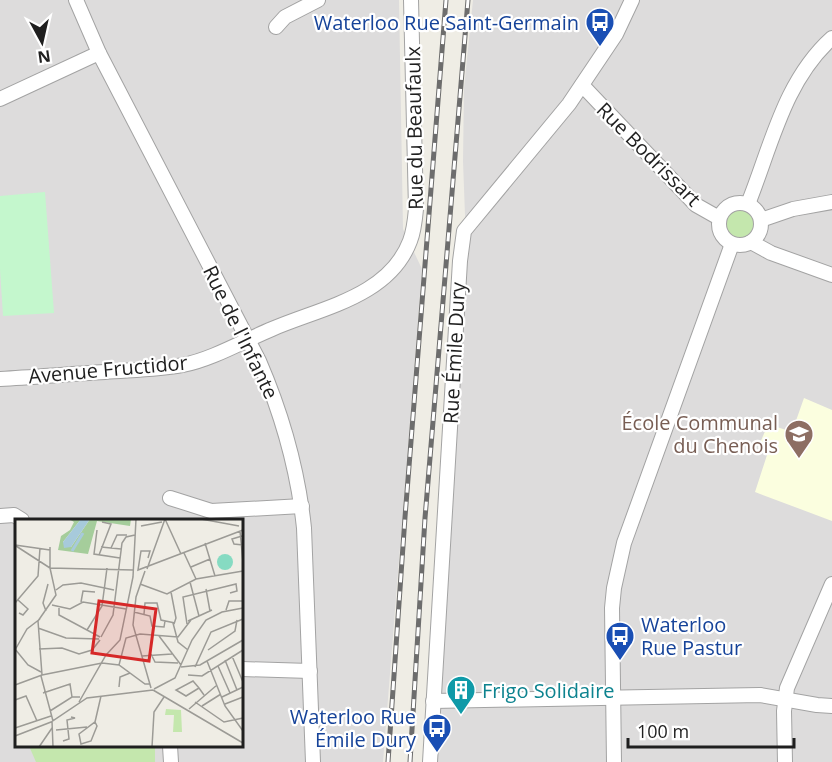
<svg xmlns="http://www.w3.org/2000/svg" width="832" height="762" font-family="'Open Sans',sans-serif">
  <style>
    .residential { fill: #dddcdc; fill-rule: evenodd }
    .education { fill: #fbfedf }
    .grass { fill: #c4e7ad }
    .park { fill: #c4f7cd }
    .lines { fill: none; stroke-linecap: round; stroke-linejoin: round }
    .minor-casing { stroke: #a3a3a3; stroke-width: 16 }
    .minor { stroke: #fff; stroke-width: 14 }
    .rail-casing { stroke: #6d6d6d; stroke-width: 5 }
    .rail { stroke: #fff; stroke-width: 3; stroke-dasharray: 9; stroke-linecap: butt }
    .labels { text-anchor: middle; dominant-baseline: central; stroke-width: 4.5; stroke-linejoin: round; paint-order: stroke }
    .transit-label { font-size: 20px; fill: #164399; stroke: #fff; text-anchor: end }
    .street-label { font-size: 20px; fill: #1f1f1f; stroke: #fff }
    .education-label { font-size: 20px; fill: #785e54; stroke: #fff; text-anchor: end }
    .culture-label { font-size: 20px; fill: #0d838f; stroke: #fff; text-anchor: start }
    .inset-river { fill: none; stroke: #a7cadb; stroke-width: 3 }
    .inset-road { fill: none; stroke: #9c9b96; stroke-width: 1.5 }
    .view { fill: #d62828; fill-opacity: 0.15; stroke: #d62828; stroke-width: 3 }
    .inset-edge { fill: none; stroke: #1f1f1f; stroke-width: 3 }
  </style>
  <rect width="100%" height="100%" fill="#efede5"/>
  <g class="residential">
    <path d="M0 0H399L403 229 422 269 383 762H0ZM16 520H242V746H16Z"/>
    <path d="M473 0H832V762H437L466 242 463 161 464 88Z"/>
  </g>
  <path class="education" d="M804 398 832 410V521L755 492 768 452 758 448 768 424 792 432Z"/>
  <g class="grass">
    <circle cx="740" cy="224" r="16"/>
    <path d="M29 746H157L155 748V762H36Z"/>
  </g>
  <path class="park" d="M45 192 54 313 3 316 0 269V196Z"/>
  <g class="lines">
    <g class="minor-casing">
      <g id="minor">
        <path d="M76 0 99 53 259 361C282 414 298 471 304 528L313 762"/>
        <path d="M276 27 285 17 318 0"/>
        <path d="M582 85 696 205 719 218"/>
        <path d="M0 99 99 53"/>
        <circle cx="740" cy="224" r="21"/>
        <path d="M748 204C771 147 784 81 832 38"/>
        <path d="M761 220 793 209 832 202"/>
        <path d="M751 242 771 253 832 275"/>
        <path d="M0 379C35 377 70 374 105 372 131 370 157 370 183 365 213 359 243 341 272 329 320 308 389 297 410 241 414 231 415 220 416 209L411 0"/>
        <path d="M170 498 211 511 302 506"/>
        <path d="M0 516 14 515 22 520"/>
        <path d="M242 669 310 671"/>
        <path d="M433 701 760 695 817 705 832 706"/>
        <path d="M170 746 171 762"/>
        <path d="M430 762 460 261 464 231 569 104 616 34 632 0"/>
        <path d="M614 762 612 608 614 588 624 543 732 244"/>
        <path d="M785 762 784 711 787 688 832 584"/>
      </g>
    </g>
    <use href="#minor" class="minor"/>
    <g class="rail-casing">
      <g id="rail">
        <path d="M388 762 405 517 446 0"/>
        <path d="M410 762 425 518 468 0"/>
      </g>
    </g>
    <use href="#rail" class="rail"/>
  </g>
  <defs>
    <g id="bus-pin" transform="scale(1.5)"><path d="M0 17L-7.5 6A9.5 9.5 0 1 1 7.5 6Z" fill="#1a4fb4" stroke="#fff"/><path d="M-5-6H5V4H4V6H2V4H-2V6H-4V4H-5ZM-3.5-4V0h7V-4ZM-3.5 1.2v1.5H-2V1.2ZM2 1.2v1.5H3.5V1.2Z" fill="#fff"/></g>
    <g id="school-pin" transform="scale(1.5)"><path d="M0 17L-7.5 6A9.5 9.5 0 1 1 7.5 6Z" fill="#8d6e63" stroke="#fff"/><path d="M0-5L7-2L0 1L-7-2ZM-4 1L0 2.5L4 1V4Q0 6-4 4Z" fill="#fff"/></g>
    <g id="building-pin" transform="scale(1.5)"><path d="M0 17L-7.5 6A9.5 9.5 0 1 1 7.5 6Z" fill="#0f9aa8" stroke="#fff"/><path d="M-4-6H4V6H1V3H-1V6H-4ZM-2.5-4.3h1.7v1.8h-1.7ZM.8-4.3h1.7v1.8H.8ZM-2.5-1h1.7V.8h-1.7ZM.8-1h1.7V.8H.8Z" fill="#fff"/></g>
  </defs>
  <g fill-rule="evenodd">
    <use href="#bus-pin" x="600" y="22"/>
    <use href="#school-pin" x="799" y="434"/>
    <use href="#bus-pin" x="620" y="636"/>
    <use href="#building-pin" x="461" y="690"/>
    <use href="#bus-pin" x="437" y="728"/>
  </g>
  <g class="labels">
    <g class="transit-label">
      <text x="579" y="22">Waterloo Rue Saint-Germain</text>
      <text x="641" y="624" text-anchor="start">Waterloo<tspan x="641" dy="23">Rue Pastur</tspan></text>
      <text x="416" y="716">Waterloo Rue<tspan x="416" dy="23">Émile Dury</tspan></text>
    </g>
    <g class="street-label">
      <text transform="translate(414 128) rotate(-91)">Rue du Beaufaulx</text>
      <text transform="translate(649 154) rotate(45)">Rue Bodrissart</text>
      <text transform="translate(241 332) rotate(64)">Rue de l'Infante</text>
      <text transform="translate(454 353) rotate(-87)">Rue Émile Dury</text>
      <text transform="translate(108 369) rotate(-5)">Avenue Fructidor</text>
    </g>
    <g class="education-label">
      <text x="778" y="422">École Communal<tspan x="778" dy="23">du Chenois</tspan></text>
    </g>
    <g class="culture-label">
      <text x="482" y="690">Frigo Solidaire</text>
    </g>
  </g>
  <g transform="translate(15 519)">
    <rect width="228" height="228" fill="#efede5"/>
    <path d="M151 190 166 191 167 213H158L159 196H150Z" fill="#c4e7ad"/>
    <path d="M54 0H66L48 23 56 28 75 0H116L115 7 82 2 73 35 43 31 46 17 55 11 59 3Z" fill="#a5cd9b"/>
    <path d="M202 43a8 8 0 1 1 16 0a8 8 0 1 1-16 0Z" fill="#86dbc2"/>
    <path d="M66 0H75L56 28 49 29 48 23Z" fill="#a7cadb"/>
    <path class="inset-river" d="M57 32 68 14"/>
    <path class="inset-road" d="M150 0 166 35M186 0 224 7M126 7 147 3M82 11 79 35 105 39M225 12 228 43M227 17 217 20 219 25 228 26M190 24 200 57M0 26 35 31M1 27 35 49M35 28V49M86 28 106 30M96 29 102 16H112M169 34 181 60M84 36 96 5 87 3M133 39 135 32H126L123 51 228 11M176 48 195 40M35 49 118 51M132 50 150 0M130 52 121 78 118 106 136 169M175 63 184 97M125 65 152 75 181 60 228 52M191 70 195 92M41 71 48 66 66 64 99 71M156 73 161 99 159 105M3 81 13 90 8 96 4 94M66 83 68 72 80 73M0 84 23 57 25 29M37 86 55 90 68 83 111 90M44 89V96L85 118M211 91 214 82H228M31 92 28 84 33 65M119 93 135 97 137 107 149 108 150 102M129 95 130 84H142L146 101 160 104M23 102 41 76 35 49M23 102 27 156M173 102 197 91M158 104 163 123 173 131M172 105 168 78 221 65 222 72 215 74M23 109 51 119 84 120M72 111 87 87 92 49M144 117 166 146M86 118 98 96 107 24 111 18 120 16M0 130 13 146 26 153M24 130 47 129 64 135 77 131 85 121M0 131 12 110 25 100M193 131 220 112 222 101M136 135 140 143 163 144M127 137 157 135M217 137 228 163M210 141 222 171M192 142 210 187 228 212M104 146 111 119 125 115 163 118 176 101M203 147 215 174M166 148 185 146 228 121M180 148 196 113 228 100M173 156 187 157 228 131M26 157 38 202M0 166 27 156 87 144 104 146 130 165H135M104 168 105 158 115 154M184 169 171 177 161 171 178 162 184 169 189 176M139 170 160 159 177 121 191 101 207 93 228 89M138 171 228 224M28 174 55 165 57 178M207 178 228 168M0 181 11 177 22 202M64 183 91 136 105 121 118 58 121 0M180 183 209 203 228 199M210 185 228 178M187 187 206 175M174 190 202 166M35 192 57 178H65M37 202 38 228M80 203 82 207 76 222 66 225 64 215ZM80 203 86 177M0 209 36 197M41 211 72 208M0 217 36 203 72 179 138 171M48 222 54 220 52 201 60 199 56 198M24 228 37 209M137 228 139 193 149 178"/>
    <path class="view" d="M84 82 141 90 134 142 77 134Z"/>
    <rect width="228" height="228" class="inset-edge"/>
  </g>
  <g transform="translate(42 42) rotate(172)" stroke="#ffffff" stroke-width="4.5" paint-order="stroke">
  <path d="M0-4.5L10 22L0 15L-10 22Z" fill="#1f1f1f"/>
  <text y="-9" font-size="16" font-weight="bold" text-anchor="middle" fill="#1f1f1f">N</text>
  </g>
  <path d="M628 738v9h166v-9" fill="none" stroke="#1f1f1f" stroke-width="3"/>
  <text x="637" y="738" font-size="18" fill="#1f1f1f" stroke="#ffffff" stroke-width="4.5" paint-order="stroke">100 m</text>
</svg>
